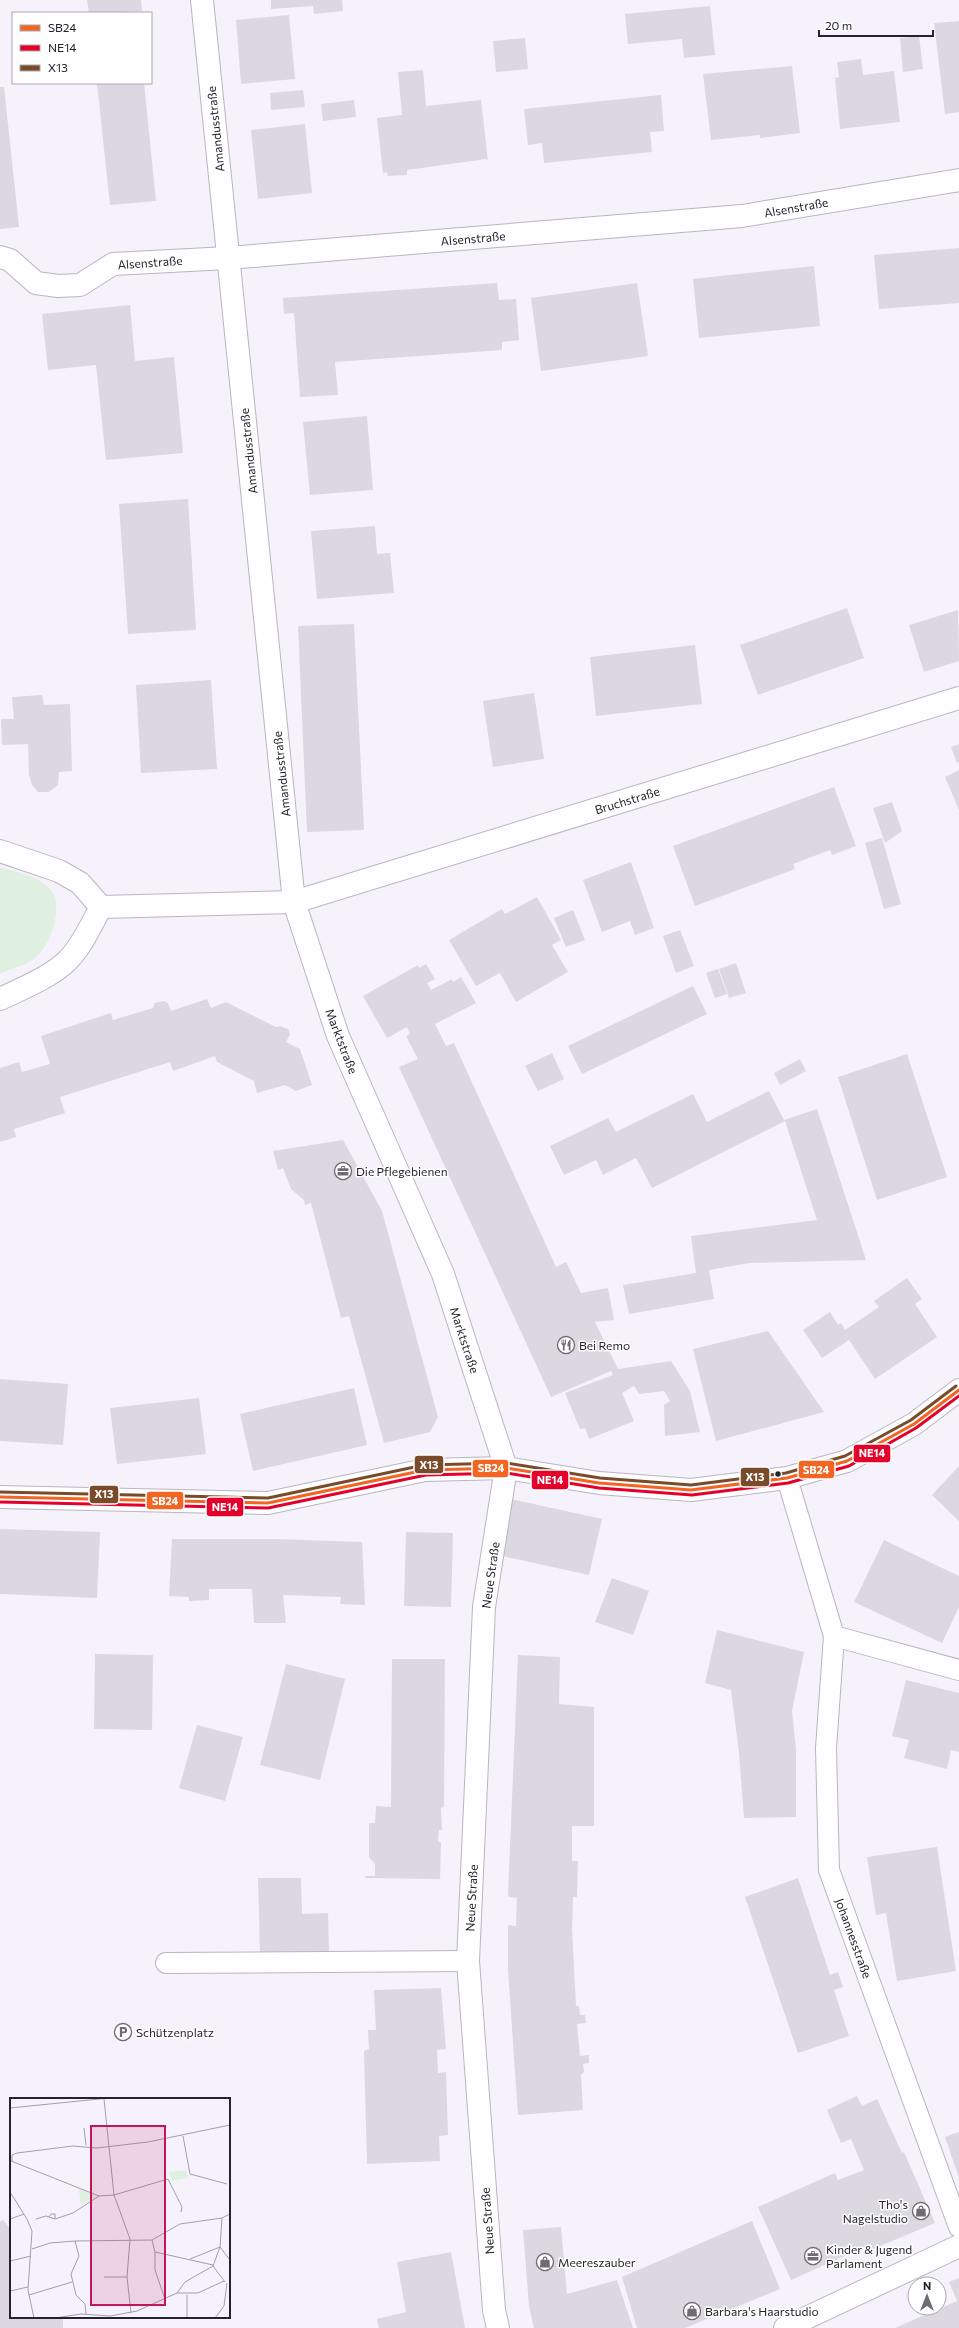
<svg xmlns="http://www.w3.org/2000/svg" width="959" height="2328" font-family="Commissioner,sans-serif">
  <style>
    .green { fill: #e0f0e0 }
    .building { fill: #dbd8e2 }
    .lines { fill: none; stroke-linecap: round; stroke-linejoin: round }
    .lane-casing { stroke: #b9b6c0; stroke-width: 22 }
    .street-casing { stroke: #b9b6c0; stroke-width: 24 }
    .lane { stroke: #fefdff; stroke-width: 20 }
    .street { stroke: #fefdff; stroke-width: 22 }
    .bus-1-casing { stroke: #fff; stroke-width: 6 }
    .bus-2-casing { stroke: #fff; stroke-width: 6 }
    .bus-3-casing { stroke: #fff; stroke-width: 6 }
    .bus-1 { stroke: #f26522; stroke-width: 3 }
    .bus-2 { stroke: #e4002b; stroke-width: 3 }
    .bus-3 { stroke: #7a4b2a; stroke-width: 3 }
    .bus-dot { fill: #25222c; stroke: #fff; stroke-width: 1.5 }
    .labels { text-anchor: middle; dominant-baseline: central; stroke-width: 3; stroke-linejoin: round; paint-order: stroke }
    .street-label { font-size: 12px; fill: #25222c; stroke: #fff }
    .poi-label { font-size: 12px; fill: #25222c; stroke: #fff; text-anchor: start }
    .inset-road { fill: none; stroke: #a29fa9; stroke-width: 1 }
    .view { fill: #c2185b; fill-opacity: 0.15; stroke: #c2185b; stroke-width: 2 }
    .inset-edge { fill: none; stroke: #25222c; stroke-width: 2 }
    .line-badge { stroke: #fff; stroke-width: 1.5 }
    .badge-label { font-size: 11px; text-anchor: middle; font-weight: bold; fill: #fff }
  </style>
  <rect width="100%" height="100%" fill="#f5f2fc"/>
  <path class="green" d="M0 867C16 872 43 877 52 892 64 910 49 950 31 961 22 967 10 968 0 974Z"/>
  <g class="building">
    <path d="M87 0H141L142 11 89 13Z"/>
    <path d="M271 0H342L343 11 314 14 313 6 271 9Z"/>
    <path d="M710 6 715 55 684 58 682 39 628 44 625 14Z"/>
    <path d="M289 15 295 79 241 84 236 20Z"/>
    <path d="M959 21V112L945 114 934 23Z"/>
    <path d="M919 36 923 69 903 72 900 38Z"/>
    <path d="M525 38 528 69 496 72 493 41Z"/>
    <path d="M861 59 863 75 894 71 900 122 840 129 835 78 839 77 837 62Z"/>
    <path d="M792 66 800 133 760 138V135L711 140 703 74Z"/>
    <path d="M423 70 426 106 481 100 488 161 486 159 407 170V175L388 176 387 172 383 173 377 118 402 115 398 72Z"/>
    <path d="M97 83H144L156 201 110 205Z"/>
    <path d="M0 87H4L19 227 0 229Z"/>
    <path d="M303 90 305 107 271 110 270 93Z"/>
    <path d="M661 95 664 131 650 132 652 152 544 163 542 143 528 145 524 109Z"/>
    <path d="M354 100 356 117 323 121 321 104Z"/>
    <path d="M305 124 312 193 258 199 251 130Z"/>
    <path d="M959 248V303L879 309 874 255Z"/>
    <path d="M814 266 820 326 699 338 693 279Z"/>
    <path d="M497 283 499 300 516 299 519 340 502 342V350L335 362 338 395 300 397 294 313 284 314 283 298Z"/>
    <path d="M637 283 648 356 541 371 531 298Z"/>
    <path d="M130 305 135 361 174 357 183 453 106 460 96 365 48 370 42 314Z"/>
    <path d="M367 416 373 490 310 495 303 422Z"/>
    <path d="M188 499 196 630 128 634 119 504Z"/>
    <path d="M375 526 377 554 390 553 394 593 317 599 311 531Z"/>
    <path d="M847 608 864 658 758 695 740 645Z"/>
    <path d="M958 610 959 661 924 672 909 625Z"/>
    <path d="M354 624 364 830 307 832 298 626Z"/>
    <path d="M695 645 702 704 596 716 590 657Z"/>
    <path d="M211 680 217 769 141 773 136 685Z"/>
    <path d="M534 693 544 759 493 767 483 701Z"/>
    <path d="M42 695 44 705 70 704 72 771 59 772 58 785 49 792H38L32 785 29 775 28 744 2 745 1 719H14L12 697Z"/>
    <path d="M959 744V762L957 763 951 747Z"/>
    <path d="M959 770V810L945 777Z"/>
    <path d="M834 787 856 846 832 855 830 850 793 864 795 869 695 906 673 846Z"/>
    <path d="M892 802 902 831 885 843 873 808Z"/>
    <path d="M882 838 901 904 884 909 865 843Z"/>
    <path d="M631 862 654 928 635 935 630 921 602 932 583 880Z"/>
    <path d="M537 897 561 940 552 945 568 972 516 1002 500 973 476 986 449 940 502 909 505 914Z"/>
    <path d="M573 910 585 940 566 947 554 918Z"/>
    <path d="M680 930 694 966 676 973 663 936Z"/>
    <path d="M736 963 746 993 729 998 719 969Z"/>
    <path d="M426 964 435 979 427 983 431 990 452 979 453 982 461 977 476 1003 435 1024 446 1046 454 1043 556 1267 566 1262 581 1293 608 1288 614 1320 595 1322 618 1369 671 1361 690 1391 700 1432 665 1436 664 1405 670 1401 664 1391 639 1394 634 1386 622 1393 634 1421 589 1439 585 1428 580 1429 565 1393 613 1375 611 1371 551 1397 399 1067 418 1059 406 1036 410 1034 407 1027 387 1038 363 996 418 965 419 968Z"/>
    <path d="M718 969 727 994 715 998 706 973Z"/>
    <path d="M693 986 707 1014 582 1074 568 1046Z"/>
    <path d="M207 999 211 1008 226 1002 276 1027 280 1026 288 1029 290 1034 286 1042 300 1049 312 1085 296 1091 285 1085 257 1093 254 1081 217 1062 215 1056 173 1071 170 1062 60 1097 65 1113 14 1129 16 1137 0 1142V1068L19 1062 22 1072 50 1064 41 1036 111 1013 113 1020 153 1008 155 1003 164 1001 168 1003 171 1011Z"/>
    <path d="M552 1053 564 1079 538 1091 525 1066Z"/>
    <path d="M907 1054 947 1177 877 1200 838 1077Z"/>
    <path d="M800 1059 806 1071 780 1085 774 1073Z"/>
    <path d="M769 1091 784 1120 817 1109 866 1260 749 1263 709 1270 714 1299 629 1314 623 1285 696 1273 691 1236 817 1220 785 1121 652 1188 636 1158 603 1175 596 1160 564 1175 550 1146 608 1118 616 1132 693 1094 707 1122Z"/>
    <path d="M343 1140 382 1211 438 1417 430 1432 384 1443 349 1316 341 1318 311 1203 305 1205 304 1200 291 1189 283 1168 278 1170 273 1151Z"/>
    <path d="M907 1278 922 1299 915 1304 937 1337 875 1379 849 1340 822 1358 803 1330 830 1312 838 1325 841 1323 845 1330 879 1307 874 1301Z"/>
    <path d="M768 1331 824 1412 716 1441 693 1349Z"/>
    <path d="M0 1379 68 1384 63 1445 0 1441Z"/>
    <path d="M354 1388 367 1445 253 1471 240 1414Z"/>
    <path d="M199 1398 206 1454 117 1464 110 1408Z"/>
    <path d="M959 1466V1521L932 1495Z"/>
    <path d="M511 1499 602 1519 589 1575 498 1555Z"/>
    <path d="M0 1529 100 1532 97 1598 0 1594Z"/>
    <path d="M406 1532 453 1533 451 1607 404 1606Z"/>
    <path d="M172 1539H275L362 1542 365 1605 340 1604 341 1597 283 1595 286 1623H254L252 1589H209V1600L189 1601V1597L169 1596Z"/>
    <path d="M884 1540 959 1576V1607L942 1643 854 1602Z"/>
    <path d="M612 1578 649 1591 633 1635 595 1622Z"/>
    <path d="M717 1630 804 1652 792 1711 796 1749V1817L744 1818 739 1753 731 1690 705 1683Z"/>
    <path d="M95 1654 153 1655 152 1730 94 1729Z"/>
    <path d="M518 1655 560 1657 559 1704 594 1707V1826H572V1861H578L577 1897H573L572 1929 576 2006H579L580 2015H585L586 2023 577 2024 580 2056 589 2055V2063L583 2064 584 2072 581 2075 583 2110 518 2115 508 1970V1925L516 1926 517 1898 509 1897 508 1895Z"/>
    <path d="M392 1659H445L444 1807 441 1808 442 1830H439L438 1842H441L440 1879 365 1878V1876H375V1864L369 1857V1823H375L376 1806 391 1807Z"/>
    <path d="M286 1664 345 1679 320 1780 260 1765Z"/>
    <path d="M906 1680 959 1693V1752L951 1750 947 1769 904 1758 909 1740 892 1736Z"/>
    <path d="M197 1725 243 1737 225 1801 179 1788Z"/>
    <path d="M937 1847 956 1971 897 1981 886 1913 876 1915 867 1857Z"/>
    <path d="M258 1878H301L302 1914 328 1913 329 1953 260 1954Z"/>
    <path d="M798 1878 830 1975 838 1972 843 1987 834 1990 849 2036 798 2053 745 1897Z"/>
    <path d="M441 1988 446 2049 437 2050 438 2073 446 2072 448 2135 439 2136 440 2161 367 2164 364 2051 369 2049 368 2030H376L374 1990Z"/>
    <path d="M857 2096 862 2106 877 2099 902 2153 904 2152 935 2223 873 2249 871 2244 791 2280 758 2207 835 2173 838 2180 864 2170 851 2139 841 2143 827 2110Z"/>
    <path d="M959 2132V2178L945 2137Z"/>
    <path d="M3 2220 11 2230V2317H63V2328H0V2222Z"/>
    <path d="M752 2221 780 2289 685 2328H637L622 2277Z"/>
    <path d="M561 2227 567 2294 617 2280 633 2328H534L529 2306 523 2230Z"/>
    <path d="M451 2252 465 2328H379L377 2319 406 2312 397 2262Z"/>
    <path d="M959 2278V2328H895L957 2301 949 2282Z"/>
  </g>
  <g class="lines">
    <g class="lane-casing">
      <g id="lane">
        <path d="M787 1478 834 1636 959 1670"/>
        <path d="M834 1636 826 1748 829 1870 959 2227"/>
        <path d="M166 1963 468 1961"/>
      </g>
    </g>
    <g class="street-casing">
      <g id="street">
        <path d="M202 0 294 902 338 1036 443 1274 506 1468 484 1607 468 1961 494 2310 498 2328"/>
        <path d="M0 257 10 260 36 283 58 286 80 285 113 264 228 258 742 216 959 180"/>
        <path d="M0 851 59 871 80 883 101 907 294 902 959 698"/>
        <path d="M0 999C19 990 53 976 68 960 82 946 91 925 101 907"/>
        <path d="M0 1497 268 1503 425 1470 506 1468 599 1483 691 1490 787 1478 847 1461 914 1424 959 1390"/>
        <path d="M785 2328 959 2246"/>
      </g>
    </g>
    <use href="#lane" class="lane"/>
    <use href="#street" class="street"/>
    <g class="bus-1-casing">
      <path id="bus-1" d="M0 1497 268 1503 425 1470 506 1468 599 1483 691 1490 787 1478 847 1461 914 1424 959 1390"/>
    </g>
    <g class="bus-2-casing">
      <path id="bus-2" d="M0 1502 268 1508 426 1475 506 1473 599 1488 692 1495 788 1483 849 1466 916 1428 959 1396"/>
    </g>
    <g class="bus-3-casing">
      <path id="bus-3" d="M0 1492 268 1498 424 1465 506 1463 600 1478 691 1485 786 1473 845 1456 911 1420 956 1386"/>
    </g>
    <use href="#bus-1" class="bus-1"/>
    <use href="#bus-2" class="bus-2"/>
    <use href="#bus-3" class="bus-3"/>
  </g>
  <defs>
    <g id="office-ring" transform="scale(0.9)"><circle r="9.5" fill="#fff" stroke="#6e6b75" stroke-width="1.5"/><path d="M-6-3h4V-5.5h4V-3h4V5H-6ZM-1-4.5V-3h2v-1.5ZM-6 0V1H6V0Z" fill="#6e6b75"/></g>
    <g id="restaurant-ring" transform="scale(0.9)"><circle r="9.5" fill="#fff" stroke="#6e6b75" stroke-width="1.5"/><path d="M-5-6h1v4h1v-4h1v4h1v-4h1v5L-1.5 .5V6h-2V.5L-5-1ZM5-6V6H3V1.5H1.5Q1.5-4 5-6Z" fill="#6e6b75"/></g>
    <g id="parking-ring" transform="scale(0.9)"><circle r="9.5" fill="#fff" stroke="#6e6b75" stroke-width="1.5"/><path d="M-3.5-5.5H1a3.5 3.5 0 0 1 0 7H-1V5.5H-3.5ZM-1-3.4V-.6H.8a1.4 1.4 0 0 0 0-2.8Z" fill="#6e6b75"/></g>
    <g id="shop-ring" transform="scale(0.9)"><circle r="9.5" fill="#fff" stroke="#6e6b75" stroke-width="1.5"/><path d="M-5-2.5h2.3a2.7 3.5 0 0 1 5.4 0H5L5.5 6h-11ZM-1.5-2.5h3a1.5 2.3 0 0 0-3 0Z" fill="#6e6b75"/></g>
  </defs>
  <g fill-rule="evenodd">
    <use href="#office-ring" x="343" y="1171"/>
    <use href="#restaurant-ring" x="566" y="1345"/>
    <use href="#parking-ring" x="123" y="2032"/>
    <use href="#shop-ring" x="921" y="2211"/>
    <use href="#office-ring" x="813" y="2256"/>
    <use href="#shop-ring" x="545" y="2262"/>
    <use href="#shop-ring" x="692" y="2311"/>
  </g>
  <circle class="bus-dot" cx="778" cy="1474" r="3.5"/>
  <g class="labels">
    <g class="street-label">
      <text transform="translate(215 129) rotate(-96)">Amandusstraße</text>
      <text transform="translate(796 207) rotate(-10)">Alsenstraße</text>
      <text transform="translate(473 238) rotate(-5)">Alsenstraße</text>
      <text transform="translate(150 262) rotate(-4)">Alsenstraße</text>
      <text transform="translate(248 451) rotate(-96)">Amandusstraße</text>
      <text transform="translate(281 774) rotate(-96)">Amandusstraße</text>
      <text transform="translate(627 800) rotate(-17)">Bruchstraße</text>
      <text transform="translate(342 1041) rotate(69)">Marktstraße</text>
      <text transform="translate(465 1340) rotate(72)">Marktstraße</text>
      <text transform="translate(490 1575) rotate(-82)">Neue Straße</text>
      <text transform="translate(471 1898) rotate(-87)">Neue Straße</text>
      <text transform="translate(854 1938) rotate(70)">Johannesstraße</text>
      <text transform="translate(487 2221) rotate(-94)">Neue Straße</text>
    </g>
    <g class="poi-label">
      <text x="356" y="1171">Die Pflegebienen</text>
      <text x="579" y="1345">Bei Remo</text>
      <text x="136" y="2032">Schützenplatz</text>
      <text x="908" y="2204" text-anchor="end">Tho's<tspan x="908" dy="14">Nagelstudio</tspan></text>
      <text x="826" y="2249">Kinder &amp; Jugend<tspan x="826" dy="14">Parlament</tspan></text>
      <text x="558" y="2262">Meereszauber</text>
      <text x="705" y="2311">Barbara's Haarstudio</text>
    </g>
  </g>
  <g transform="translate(10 2098)">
    <rect width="220" height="220" fill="#f5f2fc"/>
    <path d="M176 72 178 80 162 83 159 74ZM69 91 84 96 85 99 71 107Z" fill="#e0f0e0"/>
    <path class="inset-road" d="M94 1 104 97 120 141 117 179 121 215M0 10 99 0M74 30 76 47M173 38 180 76 217 86M1 63 89 98 104 97 158 81 172 109 171 114M2 64V57L7 55 63 48 87 50 138 44 220 27M0 94 17 121 22 133 18 192 24 220M39 119 41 116H45V121M0 121 14 116M26 121 36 118 45 121 63 115 89 98M142 142 145 154 203 167M65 143 69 158 61 176 66 197 75 206 76 216M210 149 220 162M22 151 40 145 65 143 142 142 170 126 212 120 220 116M145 154V172L155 201M180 161 210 149M0 163 21 158M203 168 210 149 212 120M203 168 215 184M94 179H117M0 193 18 189M167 195H188L214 183M19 197 62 184M177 197V220M45 220 71 216 100 218 127 213 167 195 175 184 203 168M205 220 214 208 217 185"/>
    <path class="view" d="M81 28H155V207H81Z"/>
    <rect width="220" height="220" class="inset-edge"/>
  </g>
  <g class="line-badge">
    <rect x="853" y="1444" width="38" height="19" rx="4" fill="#e4002b"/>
    <rect x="414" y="1455" width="30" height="19" rx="4" fill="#7a4b2a"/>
    <rect x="472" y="1459" width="37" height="19" rx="4" fill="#f26522"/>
    <rect x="798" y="1460" width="37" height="19" rx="4" fill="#f26522"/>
    <rect x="740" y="1467" width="30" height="20" rx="4" fill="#7a4b2a"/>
    <rect x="531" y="1470" width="38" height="20" rx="4" fill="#e4002b"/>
    <rect x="89" y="1485" width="30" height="19" rx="4" fill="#7a4b2a"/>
    <rect x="146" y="1491" width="38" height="19" rx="4" fill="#f26522"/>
    <rect x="206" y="1497" width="38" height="20" rx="4" fill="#e4002b"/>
  </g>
  <g class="badge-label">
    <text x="872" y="1457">NE14</text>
    <text x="429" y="1469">X13</text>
    <text x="491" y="1472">SB24</text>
    <text x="816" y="1474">SB24</text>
    <text x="755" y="1481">X13</text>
    <text x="550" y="1484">NE14</text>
    <text x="104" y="1498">X13</text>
    <text x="165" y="1505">SB24</text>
    <text x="225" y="1511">NE14</text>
  </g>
  <rect x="12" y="12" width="140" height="72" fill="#ffffff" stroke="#a8a7ab"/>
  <rect x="20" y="25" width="20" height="6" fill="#f26522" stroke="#a8a7ab"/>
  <text x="48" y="32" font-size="12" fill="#25222c">SB24</text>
  <rect x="20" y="45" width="20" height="6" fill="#e4002b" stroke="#a8a7ab"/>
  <text x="48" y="52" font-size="12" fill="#25222c">NE14</text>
  <rect x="20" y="65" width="20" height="6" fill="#7a4b2a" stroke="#a8a7ab"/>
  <text x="48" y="72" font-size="12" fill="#25222c">X13</text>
  <g transform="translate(927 2296)"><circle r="19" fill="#ffffff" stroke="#a8a7ab"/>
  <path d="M0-3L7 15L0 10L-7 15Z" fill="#6e6b75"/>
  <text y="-6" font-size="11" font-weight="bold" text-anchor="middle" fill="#25222c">N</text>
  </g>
  <path d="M819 30v6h114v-6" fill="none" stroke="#25222c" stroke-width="2"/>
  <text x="825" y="30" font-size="12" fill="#25222c" stroke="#ffffff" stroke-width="3" paint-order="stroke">20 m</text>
</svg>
